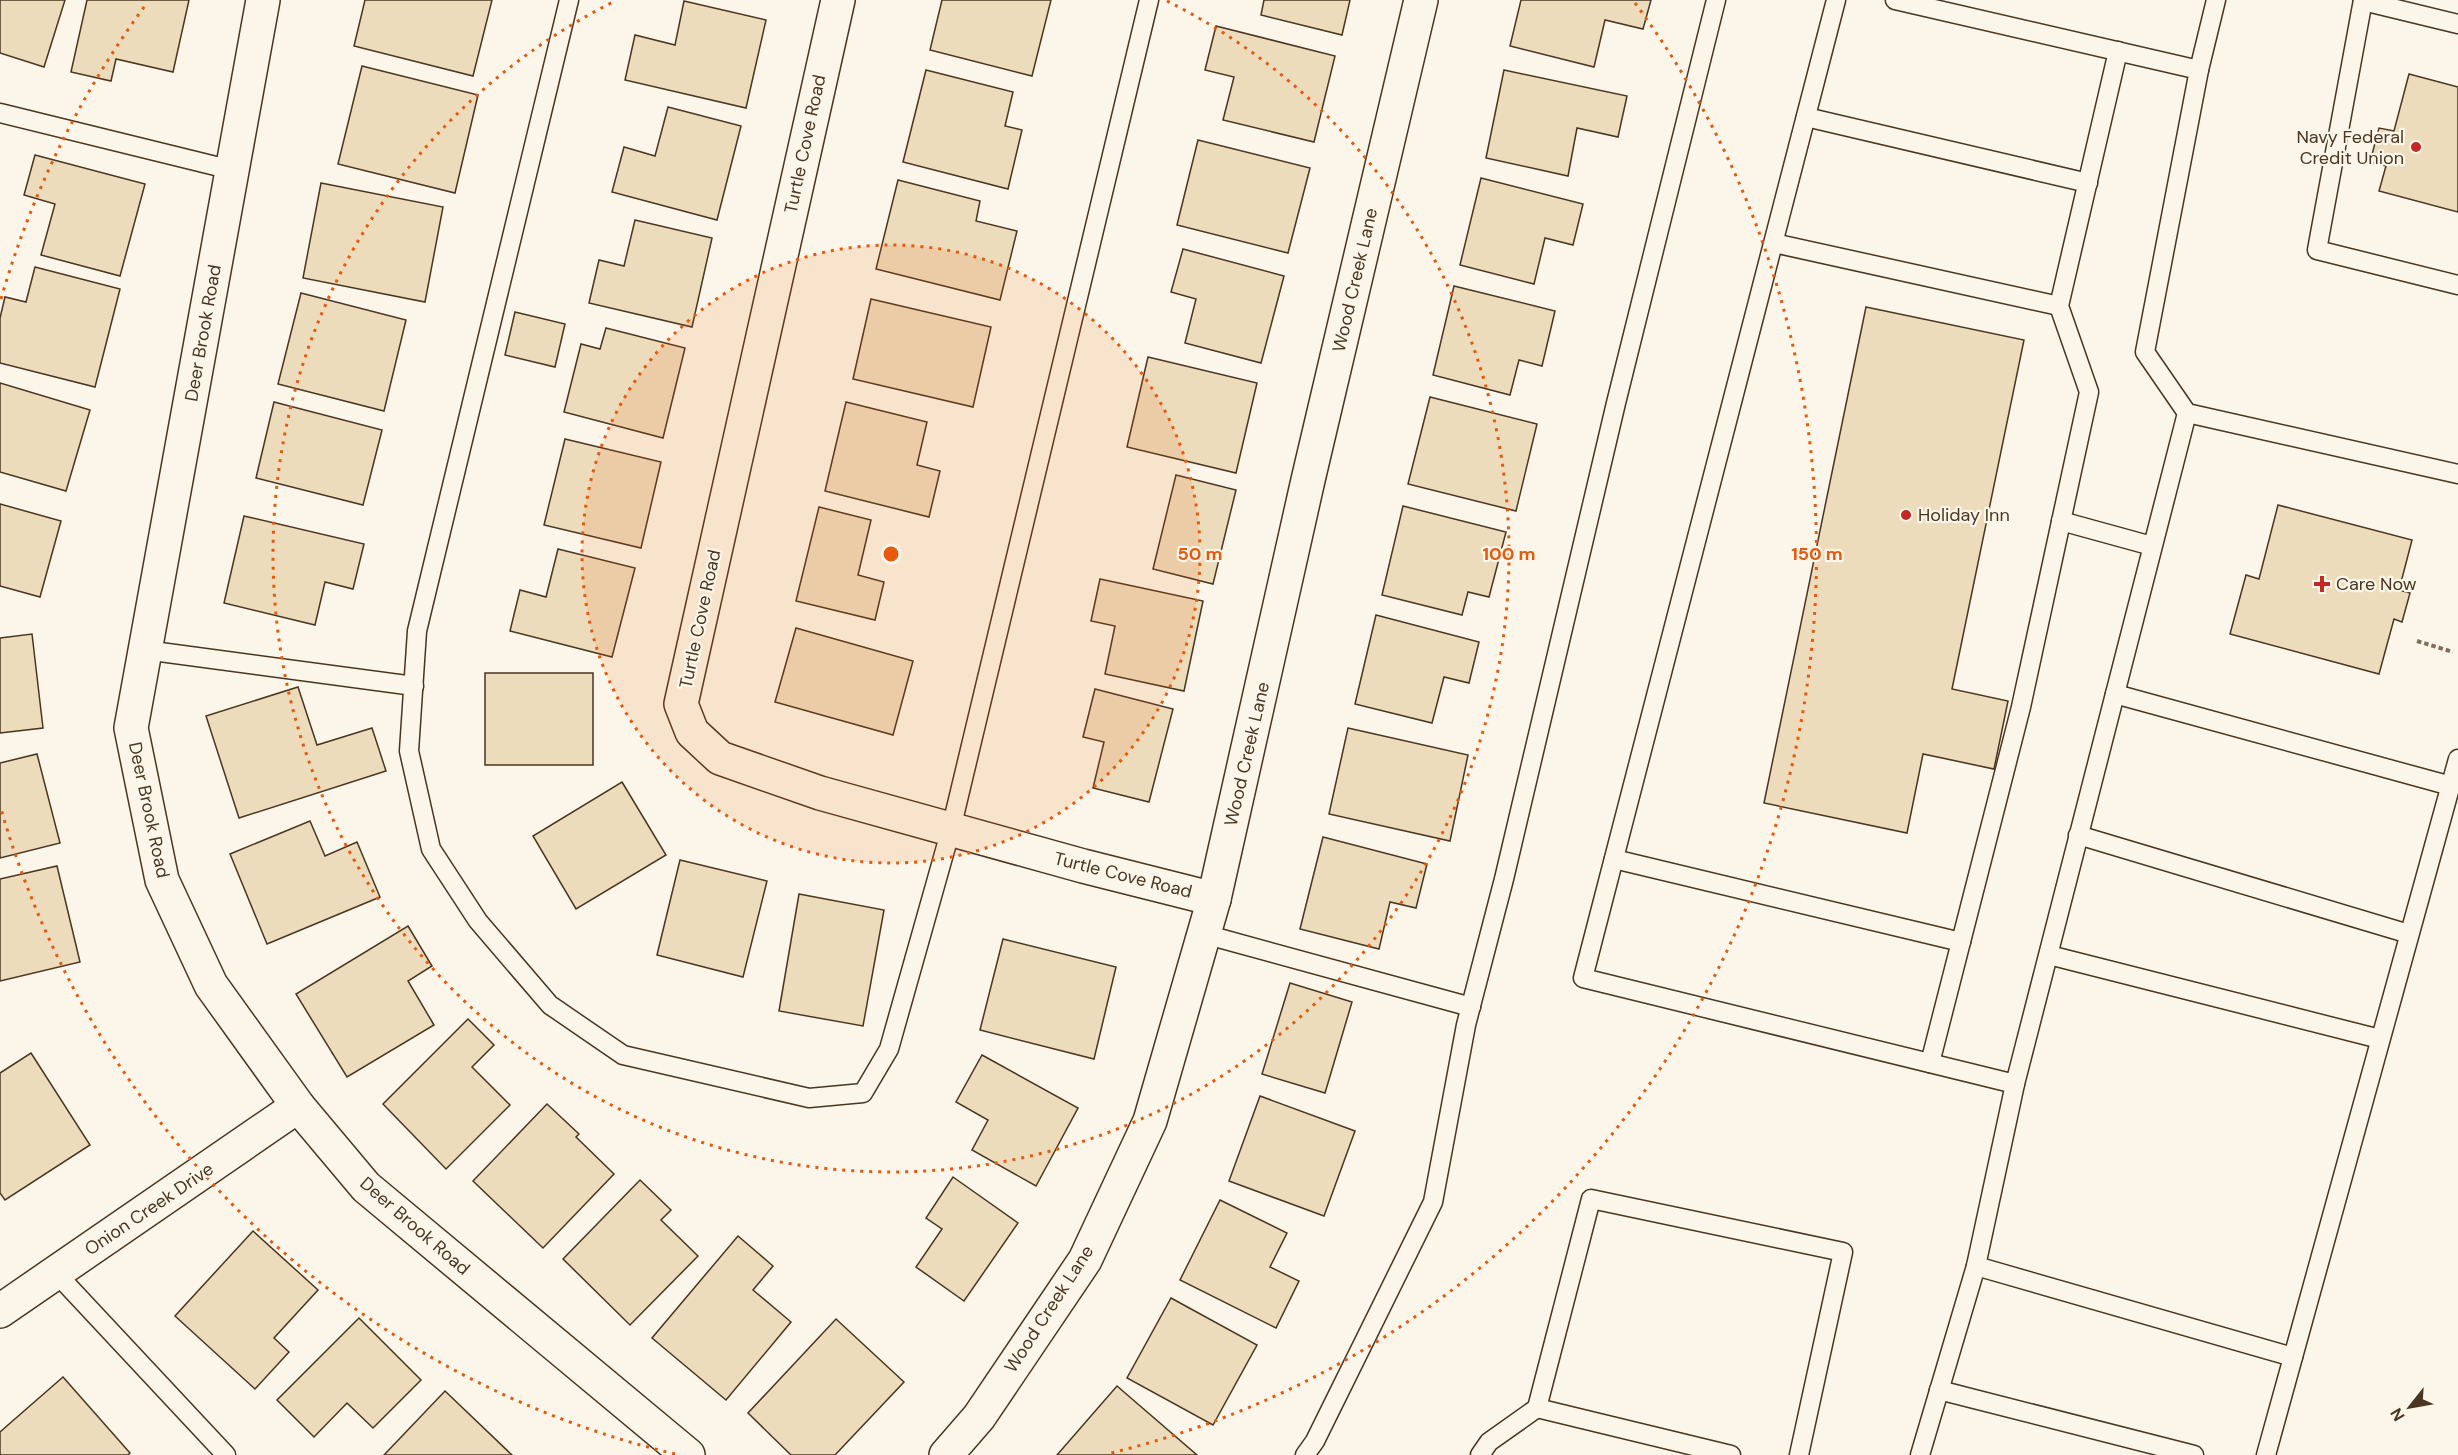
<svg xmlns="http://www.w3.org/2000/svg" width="2458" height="1455" font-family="'DM Sans',sans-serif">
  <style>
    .building { fill: #ecdcbc; stroke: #4a3520; stroke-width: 1.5 }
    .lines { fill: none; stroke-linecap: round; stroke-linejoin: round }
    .service-casing { stroke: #4a3520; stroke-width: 21 }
    .minor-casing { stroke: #4a3520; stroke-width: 36 }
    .path { stroke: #7f6f5c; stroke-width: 4; stroke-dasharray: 4.5 3; stroke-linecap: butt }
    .service { stroke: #fbf6e9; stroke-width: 18 }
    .minor { stroke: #fbf6e9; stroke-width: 33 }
    .ring { fill: none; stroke: #e8590c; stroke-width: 3; stroke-dasharray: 3 6 }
    .poi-dot { fill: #c62828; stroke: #fbf6e9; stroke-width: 2 }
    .labels { text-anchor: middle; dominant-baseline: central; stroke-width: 4.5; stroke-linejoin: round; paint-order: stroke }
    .poi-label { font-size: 18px; fill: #4a3520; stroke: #fbf6e9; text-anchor: start }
    .street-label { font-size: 18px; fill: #4a3520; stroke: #fbf6e9 }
    .centre { fill: #e8590c; stroke: #fbf6e9; stroke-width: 3 }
    .ring-label { font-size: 18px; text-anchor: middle; font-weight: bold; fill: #e8590c; stroke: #fbf6e9; stroke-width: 4.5; stroke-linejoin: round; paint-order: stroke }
  </style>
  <rect width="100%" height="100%" fill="#fbf6e9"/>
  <g class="building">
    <path d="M0 0H65L44 67 0 53Z"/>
    <path d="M87 0H189L173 72 116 59 111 81 71 72Z"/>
    <path d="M365 0H492L473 76 354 46Z"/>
    <path d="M942 0H1051L1032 76 930 50Z"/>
    <path d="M1264 0H1350L1342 35 1261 15Z"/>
    <path d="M1521 0H1651L1643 29 1605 20 1594 67 1510 46Z"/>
    <path d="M684 1 766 20 746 108 625 80 635 35 675 45Z"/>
    <path d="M1216 26 1335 56 1314 142 1223 120 1234 77 1205 70Z"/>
    <path d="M362 66 478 95 455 193 338 164Z"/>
    <path d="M926 70 1013 92 1005 126 1022 130 1008 189 903 162Z"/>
    <path d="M1504 70 1627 96 1618 137 1577 128 1568 176 1486 158Z"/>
    <path d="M2409 74 2458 87V212L2379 191 2386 166 2370 162 2379 128 2394 131Z"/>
    <path d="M668 107 741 126 717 220 612 192 624 147 655 156Z"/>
    <path d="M1198 140 1310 168 1288 253 1177 225Z"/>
    <path d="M35 155 145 184 120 276 41 255 55 204 24 195Z"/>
    <path d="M1481 178 1583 204 1573 245 1545 238 1534 284 1460 265Z"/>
    <path d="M898 180 980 201 976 221 1017 231 1000 300 876 269Z"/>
    <path d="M321 183 443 207 425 302 303 278Z"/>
    <path d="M635 220 712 238 692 327 589 303 599 260 624 266Z"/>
    <path d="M1183 249 1284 276 1261 363 1185 343 1196 299 1171 292Z"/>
    <path d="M35 267 120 289 95 387 0 363V318L5 297 26 302Z"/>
    <path d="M1454 286 1555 311 1542 366 1519 360 1510 395 1433 375Z"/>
    <path d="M301 293 406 320 384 411 278 384Z"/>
    <path d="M871 299 991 327 973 407 853 379Z"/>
    <path d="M1866 307 2024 340 1952 689 2008 701 1994 769 1923 754 1907 833 1764 803Z"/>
    <path d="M515 312 565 324 555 367 505 355Z"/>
    <path d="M606 328 685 348 663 438 564 412 581 344 600 349Z"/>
    <path d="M1148 357 1257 383 1236 473 1127 447Z"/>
    <path d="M0 383 90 410 66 491 0 472Z"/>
    <path d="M1430 397 1537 424 1516 511 1408 484Z"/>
    <path d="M274 402 382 430 363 505 256 478Z"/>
    <path d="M846 402 927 422 917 465 940 471 929 517 825 491Z"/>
    <path d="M565 439 661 462 641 548 544 525Z"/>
    <path d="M1176 475 1236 490 1213 584 1153 569Z"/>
    <path d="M0 504 61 521 40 597 0 586Z"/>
    <path d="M2278 505 2412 540 2399 590 2410 593 2402 622 2394 619 2379 674 2230 634 2246 575 2259 579Z"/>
    <path d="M1403 506 1506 532 1489 597 1468 592 1462 615 1382 595Z"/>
    <path d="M819 507 871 520 858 575 884 582 875 620 796 601Z"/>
    <path d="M244 516 364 544 353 589 325 582 315 625 224 603Z"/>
    <path d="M558 549 635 568 612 657 510 631 520 590 546 597Z"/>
    <path d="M1100 579 1203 601 1184 691 1105 674 1115 626 1091 621Z"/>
    <path d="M1376 615 1479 642 1469 683 1444 677 1432 723 1355 704Z"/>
    <path d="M796 628 913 661 893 735 775 702Z"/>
    <path d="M32 634 43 728 0 733V638Z"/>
    <rect x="485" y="673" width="108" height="92"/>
    <path d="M298 687 317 745 372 728 386 771 239 818 206 716Z"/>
    <path d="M1095 689 1173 709 1149 802 1093 788 1104 742 1083 737Z"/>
    <path d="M1348 728 1468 755 1450 841 1329 814Z"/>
    <path d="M37 754 60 843 0 858V763Z"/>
    <path d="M622 782 666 855 576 909 533 836Z"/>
    <path d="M310 821 325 856 357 842 380 897 267 944 230 854Z"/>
    <path d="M1323 837 1427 864 1416 908 1390 902 1379 949 1300 929Z"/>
    <path d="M680 860 767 881 743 977 657 955Z"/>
    <path d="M57 866 80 962 0 981V879Z"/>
    <path d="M799 894 884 910 863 1026 779 1011Z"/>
    <path d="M408 926 432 966 408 981 434 1025 347 1077 296 994Z"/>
    <path d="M1003 939 1116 967 1094 1059 980 1030Z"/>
    <path d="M1290 983 1352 1002 1325 1093 1262 1074Z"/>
    <path d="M468 1019 494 1045 472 1067 510 1105 446 1169 383 1104Z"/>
    <path d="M31 1053 90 1145 5 1200 0 1193V1073Z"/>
    <path d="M982 1055 1078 1108 1036 1186 972 1150 988 1120 956 1102Z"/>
    <path d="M1260 1096 1355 1131 1324 1216 1229 1181Z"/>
    <path d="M547 1104 579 1134 576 1137 614 1174 543 1248 473 1181Z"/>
    <path d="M953 1177 1018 1223 964 1301 916 1267 942 1229 926 1218Z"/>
    <path d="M640 1180 671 1210 661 1220 698 1256 630 1325 563 1259Z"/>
    <path d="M1220 1200 1287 1233 1270 1267 1299 1281 1276 1328 1180 1280Z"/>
    <path d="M253 1231 318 1290 274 1338 289 1352 255 1389 175 1316Z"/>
    <path d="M738 1236 773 1266 753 1290 791 1322 726 1400 652 1338Z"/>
    <path d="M1171 1298 1257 1345 1213 1425 1127 1378Z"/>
    <path d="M359 1318 421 1380 373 1428 347 1403 314 1437 277 1400Z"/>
    <path d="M836 1319 904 1382 835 1455H791L748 1413Z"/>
    <path d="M63 1377 130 1453 128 1455H0V1432Z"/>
    <path d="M1117 1386 1197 1455H1057Z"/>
    <path d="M445 1391 512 1455H384Z"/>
  </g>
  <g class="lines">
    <g class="service-casing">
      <g id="service">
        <path d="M569 0 417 631 409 751 431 849 478 921 550 1005 623 1055 809 1098 863 1093 889 1049 951 829 1149 0"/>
        <path d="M1836 0 1583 978 2015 1084 2187 413"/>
        <path d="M1895 0 2199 70 2145 352 2187 413 2458 474"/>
        <path d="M2363 0 2317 250 2458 285"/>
        <path d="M2363 1 2458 24"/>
        <path d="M2199 70 2216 0"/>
        <path d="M0 113 232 170"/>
        <path d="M1806 117 2088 183"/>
        <path d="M1774 243 2059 306"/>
        <path d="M2061 521 2152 546"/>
        <path d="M145 650 414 686"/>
        <path d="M2115 694 2451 786"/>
        <path d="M2078 835 2409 934"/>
        <path d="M1614 859 1961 942"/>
        <path d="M1204 934 1471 1007"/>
        <path d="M2049 955 2380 1039"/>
        <path d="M1930 1063 2021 707 2089 392 2059 306 2118 51"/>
        <path d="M1976 1266 2293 1357"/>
        <path d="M56 1273 226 1455"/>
        <path d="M1939 1390 2194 1455"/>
        <path d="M1537 1408 1731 1455"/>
        <path d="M1305 1455 1315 1441 1433 1202 1466 1025 1504 879 1616 403 1716 0"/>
        <path d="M1480 1455 1489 1442 1537 1408 1591 1199 1843 1252 1799 1455"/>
        <path d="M1920 1455 1976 1266 2015 1084"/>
        <path d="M2266 1455 2458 759"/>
      </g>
    </g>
    <g class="minor-casing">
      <g id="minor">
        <path d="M263 0 131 728 162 880 211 985 298 1106 366 1187 688 1455"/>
        <path d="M838 0 681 704 692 732 720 758 820 793 1083 866 1214 899"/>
        <path d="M0 1311 298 1106"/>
        <path d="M946 1455 979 1417 1085 1260 1150 1121 1214 899 1308 480 1421 0"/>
      </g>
    </g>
    <path class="path" d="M2417 641 2453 652"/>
    <use href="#service" class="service"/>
    <use href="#minor" class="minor"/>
  </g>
  <circle cx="891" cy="554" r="309" fill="#e8590c" fill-opacity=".12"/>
  <g class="ring">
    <circle cx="891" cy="554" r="309"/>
    <path d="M1167 1A618 618 0 1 1 615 1"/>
    <path d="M675 1454A926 926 0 0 1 1 809M1 299A926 926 0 0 1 147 3M1635 3A926 926 0 0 1 1107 1454"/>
  </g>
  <g class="poi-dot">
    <circle cx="2416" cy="147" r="6"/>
    <circle cx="1906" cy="515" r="6"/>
    <path d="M2319 575h6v6h6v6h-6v6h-6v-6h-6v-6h6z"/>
  </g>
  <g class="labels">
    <g class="poi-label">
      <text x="2404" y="137" text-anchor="end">Navy Federal<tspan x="2404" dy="21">Credit Union</tspan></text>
      <text x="1918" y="515">Holiday Inn</text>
      <text x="2336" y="584">Care Now</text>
    </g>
    <g class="street-label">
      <text transform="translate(805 144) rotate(-78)">Turtle Cove Road</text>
      <text transform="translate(1355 280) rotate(-77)">Wood Creek Lane</text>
      <text transform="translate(203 333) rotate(-80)">Deer Brook Road</text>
      <text transform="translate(700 619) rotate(-78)">Turtle Cove Road</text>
      <text transform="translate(1247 754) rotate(-77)">Wood Creek Lane</text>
      <text transform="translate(149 810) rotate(78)">Deer Brook Road</text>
      <text transform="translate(1123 875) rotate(14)">Turtle Cove Road</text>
      <text transform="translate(149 1209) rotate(-34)">Onion Creek Drive</text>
      <text transform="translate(415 1226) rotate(41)">Deer Brook Road</text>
      <text transform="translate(1049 1309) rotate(-57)">Wood Creek Lane</text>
    </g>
  </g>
  <circle cx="891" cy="554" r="9" class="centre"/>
  <g class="ring-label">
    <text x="1200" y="560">50 m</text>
    <text x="1509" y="560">100 m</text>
    <text x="1817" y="560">150 m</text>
  </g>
  <g transform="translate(2410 1407) rotate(239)" stroke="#fbf6e9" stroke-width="4.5" paint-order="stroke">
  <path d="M0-4.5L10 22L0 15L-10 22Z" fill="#4a3520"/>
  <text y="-9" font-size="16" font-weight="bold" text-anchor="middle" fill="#4a3520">N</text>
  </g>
</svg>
